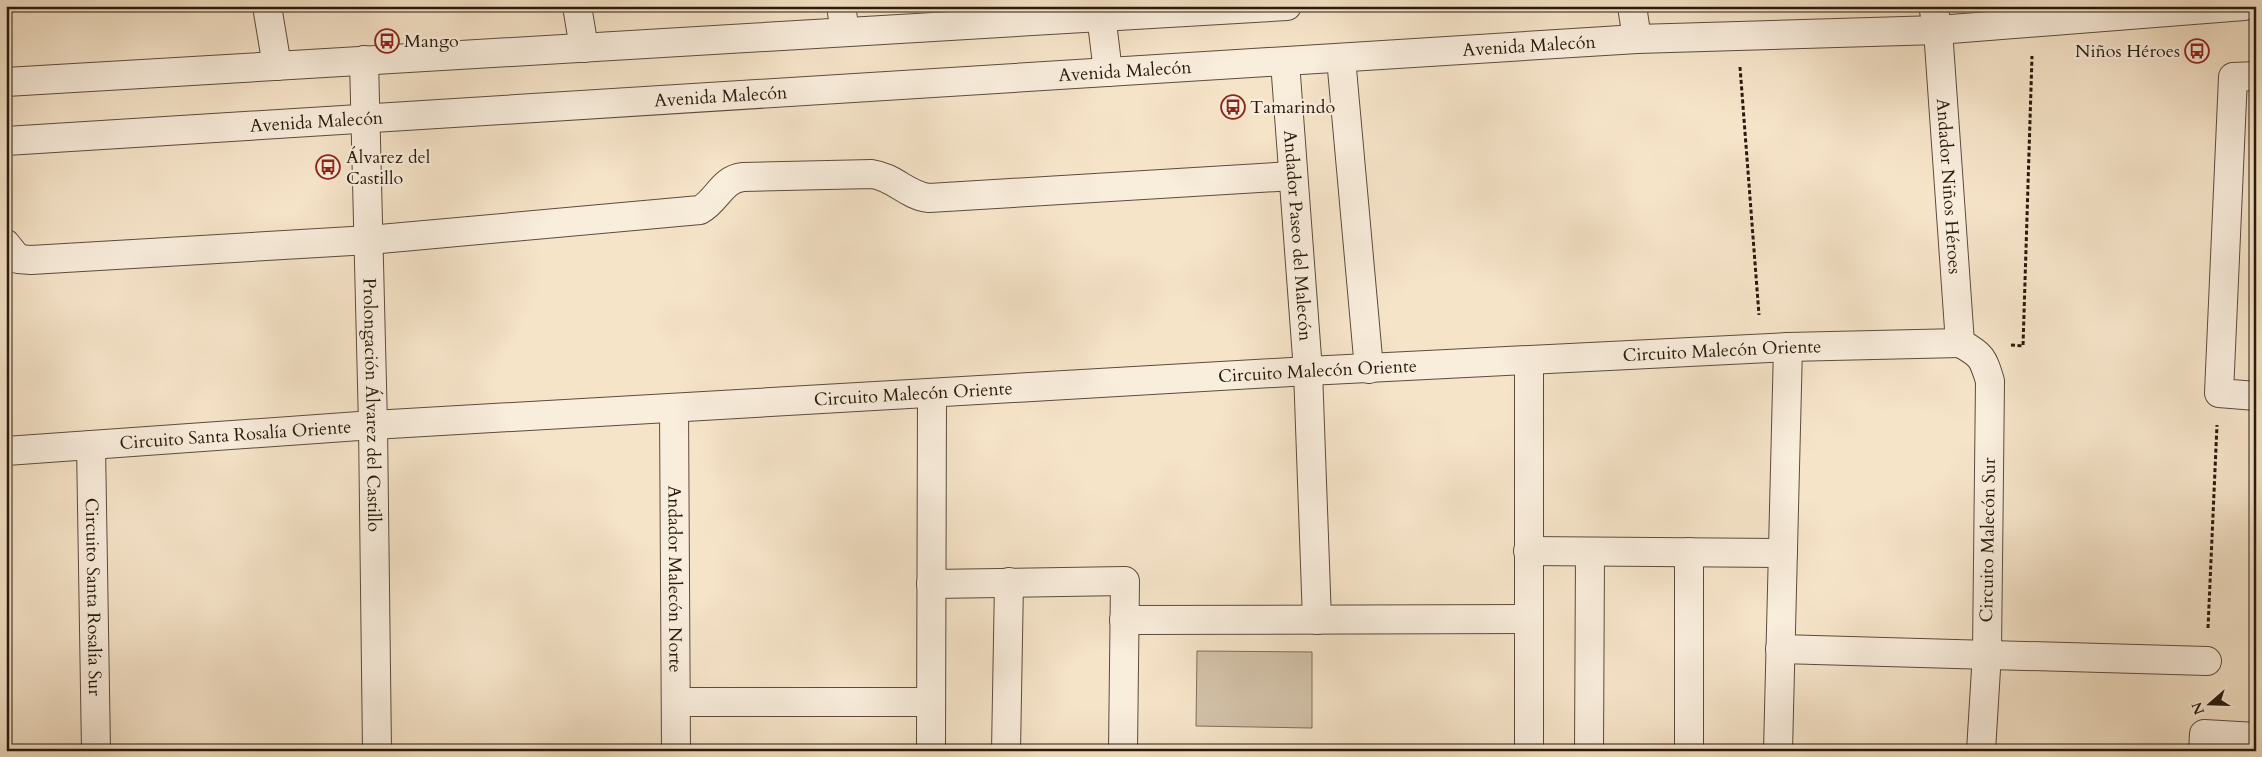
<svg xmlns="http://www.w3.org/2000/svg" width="2262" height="757" font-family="Cardo,serif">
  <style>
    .green { fill: #d3c2a9; stroke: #7e6e5a }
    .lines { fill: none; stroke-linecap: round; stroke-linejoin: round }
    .minor-casing { stroke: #5c4c3b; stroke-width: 30 }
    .path { stroke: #281a0c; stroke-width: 3; stroke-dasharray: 4 2.5; stroke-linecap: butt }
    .minor { stroke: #f9eddc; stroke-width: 28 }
    .labels { text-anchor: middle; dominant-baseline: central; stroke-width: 4.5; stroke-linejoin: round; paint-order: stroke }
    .poi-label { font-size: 18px; fill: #281a0c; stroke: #f9eddc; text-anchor: start }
    .street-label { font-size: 18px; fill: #281a0c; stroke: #f9eddc }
  </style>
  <rect width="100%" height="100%" fill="#f6e4c9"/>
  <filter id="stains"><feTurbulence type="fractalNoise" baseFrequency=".004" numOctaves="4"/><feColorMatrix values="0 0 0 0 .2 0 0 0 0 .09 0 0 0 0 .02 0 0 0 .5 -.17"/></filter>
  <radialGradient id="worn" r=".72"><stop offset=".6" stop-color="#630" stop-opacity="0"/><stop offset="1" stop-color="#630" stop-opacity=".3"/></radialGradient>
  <g class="green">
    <path d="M1197 651 1312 652V728L1196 726Z"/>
    <path d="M1261 746 1376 748V751H1261Z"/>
  </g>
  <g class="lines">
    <g class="minor-casing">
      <g id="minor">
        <path d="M267 6 277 66"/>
        <path d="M577 6 584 48"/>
        <path d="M841 6 845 32"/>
        <path d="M1100 6 1108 72"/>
        <path d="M1632 6 1637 39"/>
        <path id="s1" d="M1933 6 1938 30 1960 343"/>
        <path d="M1341 58 1369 369"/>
        <path id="s2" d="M364 60 373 425 377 751"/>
        <path id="s3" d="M1285 62 1308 371 1317 620"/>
        <path d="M2256 76 2233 77 2219 393 2256 396"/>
        <path d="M6 82 1287 6"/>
        <path id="s4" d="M6 141 1637 39 1938 30 2244 6"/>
        <path d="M6 244 18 259 31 260 369 240 700 210C717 201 722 179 743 177L872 174C894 177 908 196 929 198L1293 176"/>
        <path d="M1960 343C1982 355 1983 358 1990 381L1987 653 1981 751"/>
        <path d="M1529 361V751"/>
        <path id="s5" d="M674 408 676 751"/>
        <path id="s6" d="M91 445 96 751"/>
        <path id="s7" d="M6 451 373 425 1308 371 1788 347 1960 343"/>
        <path d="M1528 551 1783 553"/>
        <path d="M1689 552V751"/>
        <path d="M931 584 1125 581 1123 751"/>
        <path d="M1124 620 1529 619"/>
        <path d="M1780 649 2207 661"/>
        <path d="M676 702H931"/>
        <path d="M931 751 932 393"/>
        <path d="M1006 751 1009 582"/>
        <path d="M1589 751 1590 552"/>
        <path d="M1778 751 1788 347"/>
        <path d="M2203 751 2204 734 2256 737"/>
      </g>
    </g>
    <g class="path">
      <path d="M1740 67 1759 315"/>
      <path d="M2011 345 2023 346 2032 56"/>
      <path d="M2208 628 2217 425"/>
    </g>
    <use href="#minor" class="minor"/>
  </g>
  <defs>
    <g id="bus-ring" transform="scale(1.25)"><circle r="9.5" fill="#f9eddc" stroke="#8f2418" stroke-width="1.5"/><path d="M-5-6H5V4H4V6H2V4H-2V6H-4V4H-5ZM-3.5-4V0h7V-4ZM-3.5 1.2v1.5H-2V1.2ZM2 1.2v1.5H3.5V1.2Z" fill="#8f2418"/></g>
  </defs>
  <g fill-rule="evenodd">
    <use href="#bus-ring" x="387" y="41"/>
    <use href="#bus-ring" x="2197" y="51"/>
    <use href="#bus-ring" x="1233" y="107"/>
    <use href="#bus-ring" x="328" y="167"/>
  </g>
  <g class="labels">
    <g class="poi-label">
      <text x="404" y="41">Mango</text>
      <text x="2180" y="51" text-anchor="end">Niños Héroes</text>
      <text x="1250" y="107">Tamarindo</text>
      <text x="346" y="157">Álvarez del<tspan x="346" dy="21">Castillo</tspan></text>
    </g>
    <g class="street-label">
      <text stroke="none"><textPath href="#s4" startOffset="1526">Avenida Malecón</textPath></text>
      <text stroke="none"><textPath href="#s4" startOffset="1121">Avenida Malecón</textPath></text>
      <text stroke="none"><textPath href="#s4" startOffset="716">Avenida Malecón</textPath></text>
      <text stroke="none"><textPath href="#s4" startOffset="311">Avenida Malecón</textPath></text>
      <text stroke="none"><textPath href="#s1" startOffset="181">Andador Niños Héroes</textPath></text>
      <text stroke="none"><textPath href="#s3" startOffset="174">Andador Paseo del Malecón</textPath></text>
      <text stroke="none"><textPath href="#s7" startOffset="1719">Circuito Malecón Oriente</textPath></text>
      <text stroke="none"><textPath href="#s7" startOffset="1314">Circuito Malecón Oriente</textPath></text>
      <text stroke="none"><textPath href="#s7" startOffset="909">Circuito Malecón Oriente</textPath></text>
      <text stroke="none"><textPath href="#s2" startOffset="345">Prolongación Álvarez del Castillo</textPath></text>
      <text stroke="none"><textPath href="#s7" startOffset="230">Circuito Santa Rosalía Oriente</textPath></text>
      <text transform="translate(1988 540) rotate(-89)">Circuito Malecón Sur</text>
      <text stroke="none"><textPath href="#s5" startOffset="171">Andador Malecón Norte</textPath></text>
      <text stroke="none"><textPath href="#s6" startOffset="152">Circuito Santa Rosalía Sur</textPath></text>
    </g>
  </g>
  <rect width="2262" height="757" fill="none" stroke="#f6e4c9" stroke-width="25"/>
  <rect x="8" y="8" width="2247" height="742" fill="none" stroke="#281a0c" stroke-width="2.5"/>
  <rect x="12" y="12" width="2237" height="732" fill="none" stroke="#281a0c"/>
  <g transform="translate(2210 704) rotate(250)" stroke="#f9eddc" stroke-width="4" paint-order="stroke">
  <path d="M0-4L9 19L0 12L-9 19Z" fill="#281a0c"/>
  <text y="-8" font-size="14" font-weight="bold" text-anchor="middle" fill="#281a0c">N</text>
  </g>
  <rect width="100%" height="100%" filter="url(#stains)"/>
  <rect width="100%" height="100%" fill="url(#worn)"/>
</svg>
